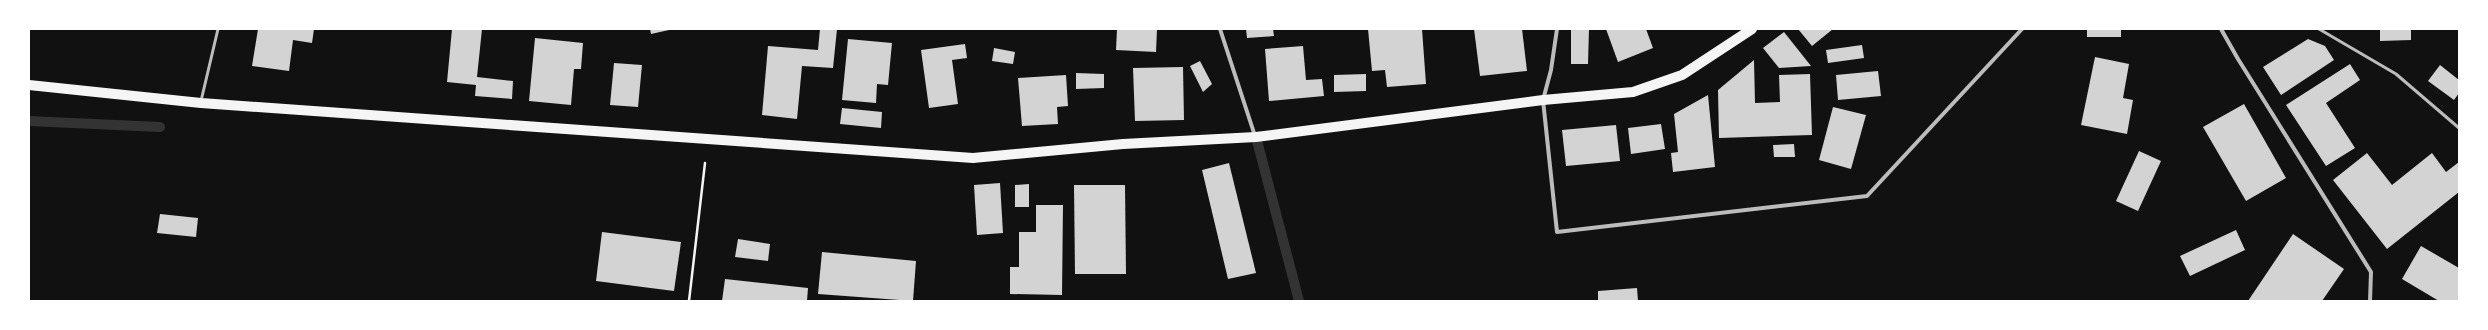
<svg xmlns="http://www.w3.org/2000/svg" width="2488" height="330" font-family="Figtree,sans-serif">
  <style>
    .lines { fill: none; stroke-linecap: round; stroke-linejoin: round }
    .stream { stroke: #333; stroke-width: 10 }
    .building { fill: #d3d3d3 }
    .path { stroke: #f5f5f5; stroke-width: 2.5 }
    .service { stroke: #bcbcbc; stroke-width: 3 }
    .minor { stroke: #bcbcbc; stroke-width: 4 }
    .primary { stroke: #f5f5f5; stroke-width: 10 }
  </style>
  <rect width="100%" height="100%" fill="#111"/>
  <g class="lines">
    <g class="stream">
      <path d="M29 121 160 127"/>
      <path d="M1256 137 1299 301"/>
    </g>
  </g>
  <g class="building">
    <path d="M258 29H314L312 43 293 40 289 71 252 66Z"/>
    <path d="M452 29H482L477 77 513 81 512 99 475 96 476 85 447 82Z"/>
    <path d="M650 29H669V30L651 34Z"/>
    <path d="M820 29H837L833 68 802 66 797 119 762 115 768 46 818 50Z"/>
    <path d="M1117 29H1157L1156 52 1116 50Z"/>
    <path d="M1246 29H1273L1274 36 1247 38Z"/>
    <path d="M1368 29H1422L1426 84 1387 87 1385 70 1372 71Z"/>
    <path d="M1474 29H1522L1527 71 1480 76Z"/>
    <path d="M1571 29H1589L1588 64H1571Z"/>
    <path d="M1606 29H1646L1653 48 1618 62Z"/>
    <path d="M1798 29H1833L1812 46Z"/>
    <rect x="2087" y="29" width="34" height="8"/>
    <path d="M2380 29H2411V40L2380 41Z"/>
    <path d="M1784 32 1811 66 1779 68 1763 48Z"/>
    <path d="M535 38 583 43 581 69H574L571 105 529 101Z"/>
    <path d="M848 39 892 43 888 85 877 84 876 103 842 100Z"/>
    <path d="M2308 39 2325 46 2334 60 2281 95 2263 67Z"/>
    <path d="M965 44 967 58 952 60 958 104 929 108 921 50Z"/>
    <path d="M1862 45 1864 58 1828 63 1826 50Z"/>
    <path d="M1303 46 1306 80 1322 79 1324 96 1269 101 1265 49Z"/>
    <path d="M994 48 1015 52 1013 64 992 61Z"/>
    <path d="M2095 57 2129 64 2123 98 2133 100 2127 134 2081 125Z"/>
    <path d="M1754 60 1755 103 1780 102 1779 75 1810 74 1812 135 1719 138 1718 90Z"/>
    <path d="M1200 61 1212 84 1203 92 1190 66Z"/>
    <path d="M614 63 642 65 638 107 610 105Z"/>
    <path d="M2350 64 2360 80 2326 103 2355 148 2326 166 2286 105Z"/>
    <path d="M2440 65 2459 80V93L2454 100 2428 81Z"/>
    <path d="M1183 67 1184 120 1135 121 1133 68Z"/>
    <path d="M1878 71 1881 96 1838 100 1836 75Z"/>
    <path d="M1076 73 1104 74V88L1076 89Z"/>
    <path d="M1366 74V91L1334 92V75Z"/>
    <path d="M1066 75 1068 106 1057 107 1058 124 1022 126 1018 78Z"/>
    <path d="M1708 95 1715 167 1673 172 1671 153 1678 152 1674 114Z"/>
    <path d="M2244 104 2286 178 2246 201 2203 127Z"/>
    <path d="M1833 107 1866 115 1851 169 1819 160Z"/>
    <path d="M842 108 882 112 881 128 840 124Z"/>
    <path d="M1661 124 1665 149 1631 154 1628 128Z"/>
    <path d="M1616 125 1620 161 1566 166 1562 130Z"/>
    <path d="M1794 144 1795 157H1774L1773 145Z"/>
    <path d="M2139 151 2161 161 2138 211 2116 201Z"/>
    <path d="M2367 153 2392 185 2432 153 2446 172 2459 162V192L2387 249 2333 180Z"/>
    <path d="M1229 163 1256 273 1228 279 1202 170Z"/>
    <path d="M1000 183 1003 233 977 235 974 185Z"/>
    <path d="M1029 184V207H1015V185Z"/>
    <path d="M1074 185H1125L1126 274H1075Z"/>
    <path d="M1036 205H1063L1062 295 1010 294V267H1019V232H1036Z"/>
    <path d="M160 214 198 218 196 237 157 233Z"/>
    <path d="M2236 230 2245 250 2190 276 2180 256Z"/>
    <path d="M602 232 681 242 674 291 596 281Z"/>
    <path d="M2293 234 2344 269 2322 301H2248Z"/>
    <path d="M738 239 770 244 768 261 735 257Z"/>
    <path d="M2421 246 2459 268V301H2439L2402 279Z"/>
    <path d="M822 252 916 261 913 301 818 294Z"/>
    <path d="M725 279 808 288 807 301H722Z"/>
    <path d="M1637 288 1638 301H1598V291Z"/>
  </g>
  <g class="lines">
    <path class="path" d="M689 301 705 163"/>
    <g class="service">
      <path d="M2319 29 2396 74 2459 128"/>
      <path d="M201 101 218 29"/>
    </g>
    <g class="minor">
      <path d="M1220 29 1255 136"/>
      <path d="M1557 29 1551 70 1543 100 1557 232 1867 196 2022 29"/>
      <path d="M2221 29 2238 59 2371 272 2370 301"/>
    </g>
    <path class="primary" d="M29 85 201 103 973 158 1123 144 1256 137 1543 100 1633 92 1682 75 1752 29"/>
  </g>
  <rect width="2488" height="330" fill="none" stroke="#ffffff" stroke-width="60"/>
</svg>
